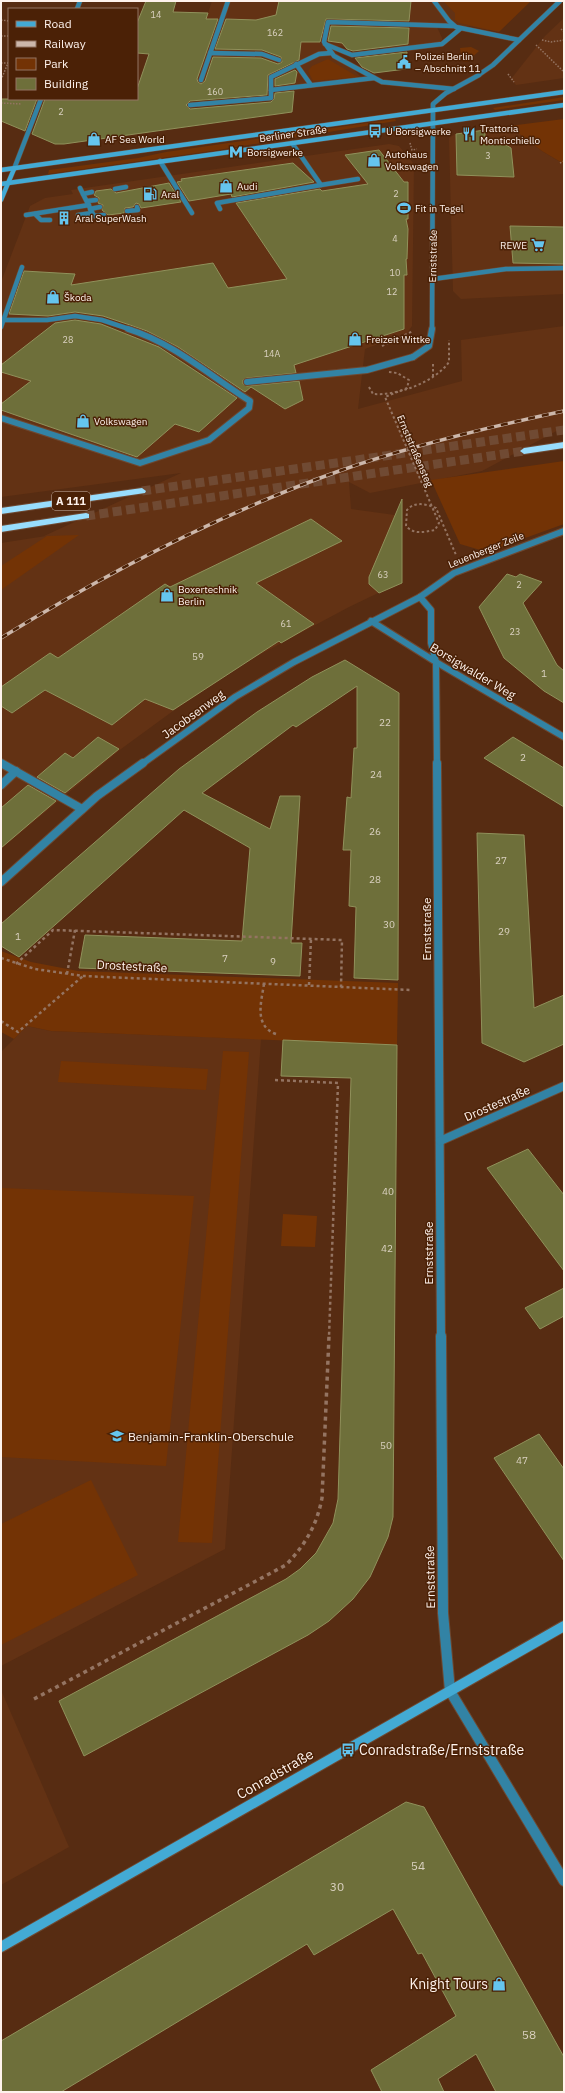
<svg xmlns="http://www.w3.org/2000/svg" width="565" height="2093" font-family="'IBM Plex Sans',sans-serif">
  <style>
    .built { fill: #633214 }
    .green { fill: #733305 }
    .building { fill: #6e6f3a; stroke: #90915b }
    .lines { fill: none; stroke-linecap: round; stroke-linejoin: round }
    .highway-tunnel { stroke: #704a33; stroke-width: 9; stroke-dasharray: 9 4.5; stroke-linecap: butt }
    .lane-far2-casing { stroke: #6e4831; stroke-width: 5.5 }
    .lane-far1-casing { stroke: #6e4831; stroke-width: 8 }
    .lane-casing { stroke: #6e4831; stroke-width: 10 }
    .street-far3-casing { stroke: #6e4831; stroke-width: 5.5 }
    .street-far2-casing { stroke: #6e4831; stroke-width: 8 }
    .street-far1-casing { stroke: #6e4831; stroke-width: 10 }
    .street-casing { stroke: #6e4831; stroke-width: 12 }
    .secondary-far1-casing { stroke: #6e4831; stroke-width: 5.5 }
    .secondary-casing { stroke: #6e4831; stroke-width: 12 }
    .highway-casing { stroke: #6e4831; stroke-width: 2 }
    .path-far3 { stroke: #947462; stroke-width: 1.5; stroke-dasharray: 1.5 1.5; stroke-linecap: butt }
    .path-far2 { stroke: #947462; stroke-width: 2; stroke-dasharray: 2.5 2.5; stroke-linecap: butt }
    .path-far1 { stroke: #947462; stroke-width: 2.5; stroke-dasharray: 3 3; stroke-linecap: butt }
    .path { stroke: #947462; stroke-width: 3.5; stroke-dasharray: 4 4; stroke-linecap: butt }
    .lane-far2 { stroke: #3283a5; stroke-width: 4.5 }
    .lane-far1 { stroke: #3283a5; stroke-width: 6 }
    .lane { stroke: #3283a5; stroke-width: 8 }
    .street-far3 { stroke: #3283a5; stroke-width: 4.5 }
    .street-far2 { stroke: #3283a5; stroke-width: 6 }
    .street-far1 { stroke: #3283a5; stroke-width: 8 }
    .street { stroke: #3283a5; stroke-width: 10 }
    .secondary-far1 { stroke: #43aad4; stroke-width: 4.5 }
    .secondary { stroke: #43aad4; stroke-width: 10 }
    .highway { fill: #98ddfd; fill-rule: evenodd }
    .rail-casing { stroke: #ccb7ab; stroke-width: 3.5 }
    .rail { stroke: #4b2106; stroke-width: 2.5; stroke-dasharray: 7; stroke-linecap: butt }
    .path-bridge { stroke: #947462; stroke-width: 2; stroke-dasharray: 2.5 2.5; stroke-linecap: butt }
    .labels { text-anchor: middle; dominant-baseline: central; stroke-width: 3; stroke-linejoin: round; paint-order: stroke }
    .far-number-label { font-size: 9px; fill: #dad1c0 }
    .far-poi-label { font-size: 10px; fill: #fef2ec; stroke: #4b2106; text-anchor: start }
    .far-street-label { font-size: 10px; fill: #fef2ec; stroke: #4b2106 }
    .number-label { font-size: 10px; fill: #dad1c0 }
    .shield { fill: #4b2106; stroke: #c8b3a7; stroke-width: 1 }
    .shield-label { font-size: 11px; font-weight: bold; fill: #fef2ec }
    .street-label { font-size: 12px; fill: #fef2ec; stroke: #4b2106 }
    .poi-label { font-size: 12px; fill: #fef2ec; stroke: #4b2106; text-anchor: start }
    .near-number-label { font-size: 12px; fill: #dad1c0 }
    .near-poi-label { font-size: 14px; fill: #fef2ec; stroke: #4b2106; text-anchor: start }
    .near-street-label { font-size: 14px; fill: #fef2ec; stroke: #4b2106 }
  </style>
  <rect width="100%" height="100%" fill="#572c12"/>
  <g class="built">
    <path d="M212 1H520L488 30 469 26 437 27 442 38V45L405 49 330 46 364 80 264 92 263 96 181 94Z"/>
    <path d="M564 18V78L516 85 511 79 545 36Z"/>
    <path d="M509 126 542 151 564 164V294L461 299 453 291 449 138 455 134Z"/>
    <path d="M389 144 399 146 414 164 412 326 407 333 365 349 358 409 462 381 461 340 564 326V427L482 471 370 493 349 482 351 509 402 516 399 583 349 607 248 661 173 711 121 749 1 849V543L46 536H44L181 473 1 497V282L30 206 45 198 73 194 71 190Z"/>
    <path d="M27 1026 51 1031 261 1039 225 1549 1 1666V1052Z"/>
    <path d="M1 1690 69 1847 1 1885Z"/>
  </g>
  <g class="green">
    <path d="M443 1H531L499 32 459 23 455 20V13Z"/>
    <path d="M471 47 479 51 467 62 462 61 460 48Z"/>
    <path d="M328 59 358 77 313 81 308 71 312 66Z"/>
    <path d="M564 97V100L495 110 493 108Z"/>
    <path d="M395 119 396 121 218 150 48 174 49 170 138 158 166 152Z"/>
    <path d="M564 119V164L542 151 509 126Z"/>
    <path d="M564 461V524L487 552 460 544 431 480Z"/>
    <path d="M79 535 1 590V566L47 536Z"/>
    <path d="M1 951 31 962 78 971 398 983 397 1045 51 1031 27 1026 14 1039 1 1032Z"/>
    <path d="M223 1051 249 1052 212 1543 178 1542Z"/>
    <path d="M61 1061 208 1069 206 1090 58 1082Z"/>
    <path d="M2 1188 194 1196 166 1466 1 1457Z"/>
    <path d="M283 1214 317 1216 315 1247 281 1246Z"/>
    <path d="M91 1480 138 1575 1 1645V1524Z"/>
  </g>
  <g class="building">
    <path d="M146 1H176L173 12 208 13 206 19H218L197 79 198 82 201 84 205 81 213 57 261 58 278 64 282 62 281 57 262 50 215 49 226 19 256 20 276 15 279 1H411L409 21 326 19 320 42H301L299 60 268 75 267 95 190 101 186 105 190 109 271 102 274 99 275 93 294 91 292 112 64 144H55L32 134 45 99H137V89L149 54 137 53V23Z"/>
    <path d="M331 26 409 28 408 44 353 51 347 49 342 43 328 41Z"/>
    <path d="M407 52 406 69 374 73 362 67 355 58Z"/>
    <path d="M295 70 297 72 295 83 275 86V79Z"/>
    <path d="M1 99H37L25 131 1 121Z"/>
    <path d="M485 130V142L496 139 511 148 514 177 457 175 456 134Z"/>
    <path d="M379 150 404 182H408V219H406L408 229 407 259H406L407 275H404V329L294 365 296 373 247 378 243 380V384L247 386 299 381 303 400 285 409 251 387 245 392 178 347 147 331 130 325 103 316 75 312 48 316 9 314 24 271 75 274 71 285 213 263 228 288 287 279 236 203 320 189 322 191 368 184 345 155Z"/>
    <path d="M293 163 314 182 232 197 231 194 189 201 177 182 182 181 181 179Z"/>
    <path d="M169 183 181 202 141 208 139 204 136 203 133 207 125 208 124 213 108 215 102 210 103 205 98 203 99 198 94 195 96 191 111 189 116 193Z"/>
    <path d="M510 226 564 227V264L513 263Z"/>
    <path d="M75 320 101 324 159 347 237 398 199 432 175 424 137 457 1 410V404L31 381 1 372V365L55 323Z"/>
    <path d="M402 499V583L379 593 369 584V577Z"/>
    <path d="M311 519 342 541 256 583 314 624 281 643 279 641 173 710 145 699 112 725 45 690 12 713 1 706V687L50 653 58 658 165 584 170 587Z"/>
    <path d="M507 574 516 577 520 574 542 582 523 603 557 665 564 671V703L544 691 504 658 479 607Z"/>
    <path d="M345 660 399 693 398 980 354 978 356 907 349 906 351 850H343L347 797 351 798 354 748H357V686L296 727 293 725 202 793 270 829 280 796H300L291 943H302L300 976 79 968 85 935 242 941 250 848 184 810 19 957 1 946V924L179 769 257 712 312 677Z"/>
    <path d="M98 737 119 749 65 793 37 777 65 753 73 758Z"/>
    <path d="M513 737 564 768V807L484 758Z"/>
    <path d="M28 785 56 801 1 848V808Z"/>
    <path d="M477 833 524 835 534 1008 564 995V1044L524 1062 482 1043Z"/>
    <path d="M283 1040 397 1045 393 1517 388 1537 370 1577 353 1599 329 1621 308 1635 84 1756 59 1701 286 1579 300 1569 316 1553 333 1523 338 1499 351 1078 281 1076Z"/>
    <path d="M528 1149 564 1195V1271L487 1168Z"/>
    <path d="M564 1288V1316L540 1329 525 1308Z"/>
    <path d="M539 1434 564 1469V1561L494 1458Z"/>
    <path d="M406 1802 424 1807 564 2057V2092H496L476 2054 438 2079 444 2092H382L371 2070 456 2016 422 1953 418 1954 393 1909 314 1955 307 1944 61 2092H1V2041Z"/>
  </g>
  <g class="lines">
    <g class="highway-tunnel">
      <path d="M142 491 564 430"/>
      <path d="M86 516 524 451"/>
    </g>
    <g class="lane-far2-casing">
      <g id="lane-far2">
        <path d="M434 1 449 21 456 27 519 40"/>
        <path d="M454 26 328 22 324 42 334 56 382 82 454 89"/>
        <path d="M325 44 352 55 442 44 460 29"/>
        <path d="M210 53 262 54 279 60"/>
        <path d="M296 64 311 85"/>
        <path d="M201 80 228 1"/>
        <path d="M271 90 374 78"/>
        <path d="M190 105 271 98V77L319 54 331 53"/>
        <path d="M160 161 192 213"/>
        <path d="M321 185 358 179"/>
        <path d="M80 188 94 216 104 215"/>
        <path d="M115 189 126 187"/>
        <path d="M83 194 92 192"/>
        <path d="M87 201 96 200"/>
        <path d="M90 209 100 207"/>
        <path d="M220 209 217 203 321 185 292 143"/>
        <path d="M127 211 138 210 137 207"/>
        <path d="M35 214 41 220H50"/>
        <path d="M26 215 89 205"/>
        <path d="M78 215 92 213"/>
        <path d="M433 279 506 269 564 268"/>
        <path d="M1 320H47L75 316 102 320 132 330"/>
        <path d="M1 327 22 267"/>
      </g>
    </g>
    <g class="lane-far1-casing">
      <g id="lane-far1">
        <path d="M247 382 367 370 413 357"/>
        <path d="M1 418 140 463 209 440 249 408 250 401C210 376 174 343 128 329"/>
        <path d="M1 763 3 764"/>
      </g>
    </g>
    <g class="lane-casing">
      <g id="lane">
        <path d="M1 763 82 809"/>
        <path d="M1 785 16 771"/>
      </g>
    </g>
    <g class="street-far3-casing">
      <g id="street-far3">
        <path d="M77 9 80 1"/>
        <path d="M480 74 493 65 560 1"/>
        <path d="M14 169 41 99"/>
        <path d="M432 330 433 104 446 93 479 75"/>
      </g>
    </g>
    <g class="street-far2-casing">
      <g id="street-far2">
        <path d="M413 357 429 346 432 329"/>
        <path d="M420 597 431 610V643L436 662 437 764"/>
        <path d="M371 621 436 662 564 737"/>
        <path d="M142 764 235 697 294 662 420 597 454 573 564 531"/>
      </g>
    </g>
    <g class="street-far1-casing">
      <g id="street-far1">
        <path d="M437 763 441 1337"/>
        <path d="M1 882 97 796 143 763"/>
        <path d="M440 1141 564 1086"/>
      </g>
    </g>
    <g class="street-casing">
      <path id="street" d="M441 1336 443 1613 450 1691 564 1881"/>
    </g>
    <g class="secondary-far1-casing">
      <g id="secondary-far1">
        <path d="M1 170 564 92"/>
        <path d="M1 184 564 105"/>
        <path d="M1 200 14 169"/>
      </g>
    </g>
    <g class="secondary-casing">
      <path id="secondary" d="M1 1947 564 1626"/>
    </g>
    <g class="highway-casing">
      <g id="highway">
        <path d="M564 442V448L524 454 520 451 524 448Z"/>
        <path d="M142 488 146 491 145 493 1 514V508Z"/>
        <path d="M86 513 89 514V518L1 532V526Z"/>
      </g>
    </g>
    <g class="path-far3">
      <path d="M1 20 9 21"/>
      <path d="M561 29 564 32"/>
      <path d="M1 36H9"/>
      <path d="M542 40 551 42 564 40"/>
      <path d="M536 45 564 72"/>
      <path d="M1 63H8"/>
      <path d="M508 74 514 82"/>
      <path d="M1 80 8 63"/>
      <path d="M1 103 22 104"/>
      <path d="M410 143 412 150 417 149"/>
      <path d="M560 163 564 161"/>
    </g>
    <g class="path-far2">
      <path d="M382 346 413 331"/>
      <path d="M433 364V377"/>
      <path d="M369 387 373 394C397 396 435 382 449 362V340"/>
      <path d="M406 526 407 510C415 501 426 504 436 508L456 555"/>
    </g>
    <g class="path-far1">
      <path d="M1 958 35 969 83 976 411 990"/>
      <path d="M16 964 53 930 342 940 341 987"/>
      <path d="M67 974 75 930"/>
      <path d="M264 984C261 1003 254 1026 276 1034"/>
      <path d="M309 985 311 939"/>
      <path d="M1 1021 18 1032 83 976"/>
      <path d="M275 1080 338 1083 329 1337"/>
    </g>
    <path class="path" d="M34 1699 286 1565C305 1545 317 1525 322 1498L329 1336"/>
    <use href="#lane-far2" class="lane-far2"/>
    <use href="#lane-far1" class="lane-far1"/>
    <use href="#lane" class="lane"/>
    <use href="#street-far3" class="street-far3"/>
    <use href="#street-far2" class="street-far2"/>
    <use href="#street-far1" class="street-far1"/>
    <use href="#street" class="street"/>
    <use href="#secondary-far1" class="secondary-far1"/>
    <use href="#secondary" class="secondary"/>
    <use href="#highway" class="highway"/>
    <g class="rail-casing">
      <path id="rail" d="M1 638C110 571 221 513 342 470 414 445 489 427 564 411"/>
    </g>
    <use href="#rail" class="rail"/>
    <path class="path-bridge" d="M389 372 397 373 409 380 407 388 385 397 439 523 435 530C424 532 414 535 406 526"/>
  </g>
  <defs>
    <g id="civic-bare" transform="scale(1.08)"><path d="M-.6-6.5H3V-4.5H.6V-3L4-1V1h2V6H-6V1h2V-1L-.6-3ZM-1.2 2.5V6h2.4V2.5Z" fill="#65c5ee" stroke="#4b2106" stroke-width="2.5" paint-order="stroke"/></g>
    <g id="bus-bare" transform="scale(1.08)"><path d="M-5-6H5V4H4V6H2V4H-2V6H-4V4H-5ZM-3.5-4V0h7V-4ZM-3.5 1.2v1.5H-2V1.2ZM2 1.2v1.5H3.5V1.2Z" fill="#65c5ee" stroke="#4b2106" stroke-width="2.5" paint-order="stroke"/></g>
    <g id="restaurant-bare" transform="scale(1.08)"><path d="M-5-6h1v4h1v-4h1v4h1v-4h1v5L-1.5 .5V6h-2V.5L-5-1ZM5-6V6H3V1.5H1.5Q1.5-4 5-6Z" fill="#65c5ee" stroke="#4b2106" stroke-width="2.5" paint-order="stroke"/></g>
    <g id="shop-bare" transform="scale(1.08)"><path d="M-5-2.5h2.3a2.7 3.5 0 0 1 5.4 0H5L5.5 6h-11ZM-1.5-2.5h3a1.5 2.3 0 0 0-3 0Z" fill="#65c5ee" stroke="#4b2106" stroke-width="2.5" paint-order="stroke"/></g>
    <g id="metro-bare" transform="scale(1.08)"><path d="M-5.5 5V-5H-3L0 0L3-5H5.5V5H3V-.5L0 4L-3-.5V5Z" fill="#65c5ee" stroke="#4b2106" stroke-width="2.5" paint-order="stroke"/></g>
    <g id="fuel-bare" transform="scale(1.08)"><path d="M-5.5-6h7V0h2V4h1.3V-2.5L3-4.5l.8-.8L6-3V5H2.5V1h-1V6h-7ZM-4.2-4.7v3.2H.2V-4.7Z" fill="#65c5ee" stroke="#4b2106" stroke-width="2.5" paint-order="stroke"/></g>
    <g id="stadium-bare" transform="scale(1.08)"><path d="M0-5a6.5 5 0 1 0 0 10a6.5 5 0 1 0 0-10ZM-3.5-1.8h7v3.6h-7Z" fill="#65c5ee" stroke="#4b2106" stroke-width="2.5" paint-order="stroke"/></g>
    <g id="building-bare" transform="scale(1.08)"><path d="M-4-6H4V6H1V3H-1V6H-4ZM-2.5-4.3h1.7v1.8h-1.7ZM.8-4.3h1.7v1.8H.8ZM-2.5-1h1.7V.8h-1.7ZM.8-1h1.7V.8H.8Z" fill="#65c5ee" stroke="#4b2106" stroke-width="2.5" paint-order="stroke"/></g>
    <g id="supermarket-bare" transform="scale(1.08)"><path d="M-6-5.5h2.5l.6 2H6L4.5 2H-2.5L-4.4-4H-6ZM-1.5 3.2a1.3 1.3 0 1 0 .1 0ZM3 3.2a1.3 1.3 0 1 0 .1 0Z" fill="#65c5ee" stroke="#4b2106" stroke-width="2.5" paint-order="stroke"/></g>
    <g id="school-bare" transform="scale(1.08)"><path d="M0-5L7-2L0 1L-7-2ZM-4 1L0 2.5L4 1V4Q0 6-4 4Z" fill="#65c5ee" stroke="#4b2106" stroke-width="2.5" paint-order="stroke"/></g>
  </defs>
  <g fill-rule="evenodd">
    <use href="#civic-bare" x="404" y="62"/>
    <use href="#bus-bare" x="375" y="131"/>
    <use href="#restaurant-bare" x="469" y="134"/>
    <use href="#shop-bare" x="94" y="139"/>
    <use href="#metro-bare" x="236" y="152"/>
    <use href="#shop-bare" x="374" y="160"/>
    <use href="#shop-bare" x="226" y="186"/>
    <use href="#fuel-bare" x="150" y="194"/>
    <use href="#stadium-bare" x="404" y="208"/>
    <use href="#building-bare" x="64" y="218"/>
    <use href="#supermarket-bare" x="538" y="245"/>
    <use href="#shop-bare" x="53" y="297"/>
    <use href="#shop-bare" x="355" y="339"/>
    <use href="#shop-bare" x="83" y="421"/>
    <use href="#shop-bare" x="167" y="595"/>
    <use href="#school-bare" x="117" y="1436"/>
    <use href="#bus-bare" x="348" y="1750"/>
    <use href="#shop-bare" x="499" y="1984"/>
  </g>
  <g class="labels">
    <g class="far-number-label">
      <text x="156" y="14">14</text>
      <text x="275" y="32">162</text>
      <text x="215" y="91">160</text>
      <text x="61" y="111">2</text>
      <text x="488" y="155">3</text>
      <text x="396" y="193">2</text>
      <text x="395" y="238">4</text>
      <text x="395" y="272">10</text>
      <text x="392" y="291">12</text>
      <text x="68" y="339">28</text>
      <text x="272" y="353">14A</text>
      <text x="383" y="574">63</text>
      <text x="519" y="584">2</text>
      <text x="286" y="623">61</text>
      <text x="515" y="631">23</text>
    </g>
    <g class="far-poi-label">
      <text x="415" y="56">Polizei Berlin<tspan x="415" dy="12">– Abschnitt 11</tspan></text>
      <text x="480" y="128">Trattoria<tspan x="480" dy="12">Monticchiello</tspan></text>
      <text x="386" y="131">U Borsigwerke</text>
      <text x="105" y="139">AF Sea World</text>
      <text x="247" y="152">Borsigwerke</text>
      <text x="385" y="154">Autohaus<tspan x="385" dy="12">Volkswagen</tspan></text>
      <text x="237" y="186">Audi</text>
      <text x="161" y="194">Aral</text>
      <text x="415" y="208">Fit in Tegel</text>
      <text x="75" y="218">Aral SuperWash</text>
      <text x="527" y="245" text-anchor="end">REWE</text>
      <text x="64" y="297">Škoda</text>
      <text x="366" y="339">Freizeit Wittke</text>
      <text x="94" y="421">Volkswagen</text>
      <text x="178" y="589">Boxertechnik<tspan x="178" dy="12">Berlin</tspan></text>
    </g>
    <g class="far-street-label">
      <text transform="translate(293 134) rotate(-8)">Berliner Straße</text>
      <text transform="translate(433 256) rotate(-89)">Ernststraße</text>
      <text transform="translate(415 451) rotate(67)">Ernststraßensteg</text>
      <text transform="translate(486 550) rotate(-22)">Leuenberger Zeile</text>
    </g>
    <g class="number-label">
      <text x="198" y="656">59</text>
      <text x="544" y="673">1</text>
      <text x="385" y="722">22</text>
      <text x="523" y="757">2</text>
      <text x="376" y="774">24</text>
      <text x="375" y="831">26</text>
      <text x="501" y="860">27</text>
      <text x="375" y="879">28</text>
      <text x="389" y="924">30</text>
      <text x="504" y="931">29</text>
      <text x="18" y="936">1</text>
      <text x="225" y="958">7</text>
      <text x="273" y="961">9</text>
      <text x="388" y="1191">40</text>
      <text x="387" y="1248">42</text>
      <text x="386" y="1445">50</text>
      <text x="522" y="1460">47</text>
    </g>
    <rect class="shield" x="52" y="492" width="38" height="18" rx="3"/>
    <g class="shield-label">
      <text x="71" y="501">A 111</text>
    </g>
    <g class="street-label">
      <text transform="translate(473 671) rotate(31)">Borsigwalder Weg</text>
      <text transform="translate(193 714) rotate(-36)">Jacobsenweg</text>
      <text transform="translate(426 929) rotate(-90)">Ernststraße</text>
      <text transform="translate(132 966) rotate(3)">Drostestraße</text>
      <text transform="translate(497 1103) rotate(-24)">Drostestraße</text>
      <text transform="translate(428 1253) rotate(-90)">Ernststraße</text>
      <text transform="translate(430 1577) rotate(-91)">Ernststraße</text>
    </g>
    <g class="poi-label">
      <text x="128" y="1436">Benjamin-Franklin-Oberschule</text>
    </g>
    <g class="near-number-label">
      <text x="418" y="1865">54</text>
      <text x="337" y="1886">30</text>
      <text x="529" y="2034">58</text>
    </g>
    <g class="near-poi-label">
      <text x="359" y="1750">Conradstraße/Ernststraße</text>
      <text x="488" y="1984" text-anchor="end">Knight Tours</text>
    </g>
    <g class="near-street-label">
      <text transform="translate(275 1774) rotate(-30)">Conradstraße</text>
    </g>
  </g>
  <rect width="565" height="2093" fill="none" stroke="#fef2ec" stroke-width="4"/>
  <rect x="8" y="8" width="130" height="92" fill="#4b2106" stroke="#937562"/>
  <rect x="16" y="21" width="20" height="6" fill="#43aad4" stroke="#937562"/>
  <text x="44" y="28" font-size="12" fill="#fef2ec">Road</text>
  <rect x="16" y="41" width="20" height="6" fill="#ccb7ab" stroke="#937562"/>
  <text x="44" y="48" font-size="12" fill="#fef2ec">Railway</text>
  <rect x="16" y="58" width="20" height="12" fill="#733305" stroke="#937562"/>
  <text x="44" y="68" font-size="12" fill="#fef2ec">Park</text>
  <rect x="16" y="78" width="20" height="12" fill="#6e6f3a" stroke="#937562"/>
  <text x="44" y="88" font-size="12" fill="#fef2ec">Building</text>
</svg>
